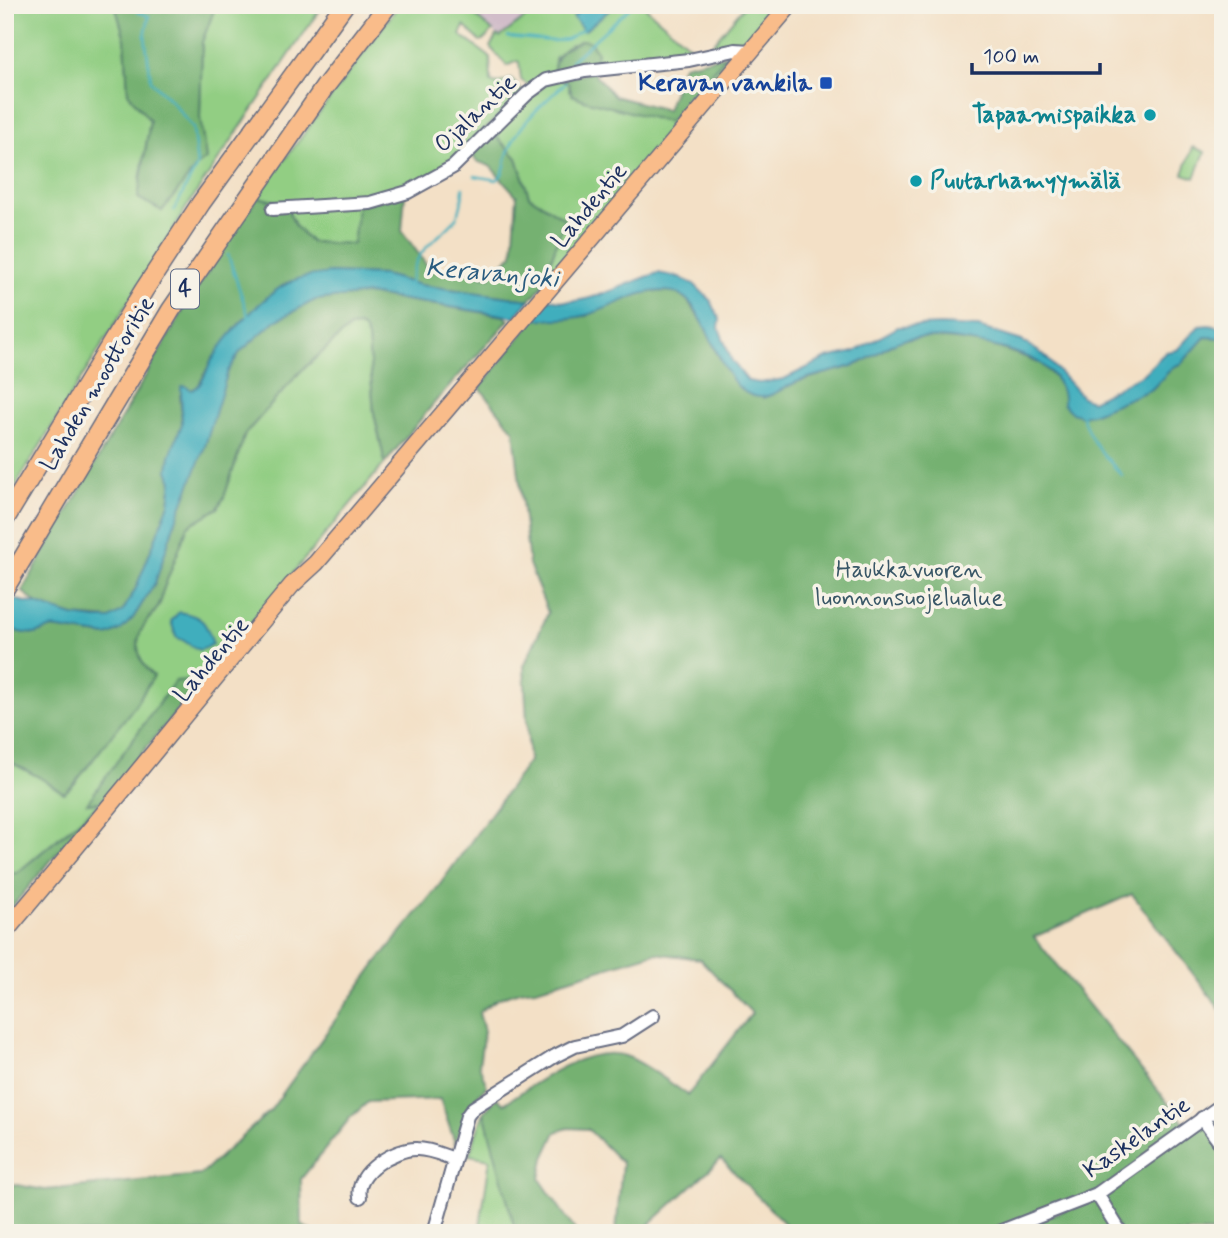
<svg xmlns="http://www.w3.org/2000/svg" width="1228" height="1238" font-family="Mynerve,sans-serif">
  <style>
    .industrial { fill: #d1bdc9 }
    .green { fill: #92ce83; stroke: #567e70; stroke-width: 2 }
    .forest { fill: #75b171; stroke: #487068; stroke-width: 2 }
    .water { fill: #40aebd; stroke: #2e6e8e; stroke-width: 2 }
    .lines { fill: none; stroke-linecap: round; stroke-linejoin: round }
    .stream { stroke: #40aebd; stroke-width: 2.5 }
    .minor-casing { stroke: #676d82; stroke-width: 16 }
    .major-casing { stroke: #676d82; stroke-width: 19 }
    .highway-casing { stroke: #676d82; stroke-width: 21 }
    .minor { stroke: #fff; stroke-width: 12 }
    .major { stroke: #f9bc8a; stroke-width: 16 }
    .highway { stroke: #f9bc8a; stroke-width: 18 }
    .transit-dot { fill: #1a4fb4; stroke: #f7f3e8; stroke-width: 2.5 }
    .culture-dot { fill: #0f9aa8; stroke: #f7f3e8; stroke-width: 2.5 }
    .labels { text-anchor: middle; dominant-baseline: central; stroke-width: 7; stroke-linejoin: round; paint-order: stroke }
    .shield { fill: #f7f3e8; stroke: #5d6a87; stroke-width: 2 }
    .shield-label { font-size: 23px; font-weight: bold; fill: #1b2f5e }
    .transit-label { font-size: 24px; font-weight: bold; fill: #164399; stroke: #f7f3e8; text-anchor: end }
    .street-label { font-size: 24px; fill: #1b2f5e; stroke: #f7f3e8 }
    .culture-label { font-size: 24px; font-weight: bold; fill: #0d838f; stroke: #f7f3e8; text-anchor: end }
    .park-label { font-size: 24px; fill: #395767; stroke: #f7f3e8 }
    .water-label { font-size: 26px; font-style: italic; fill: #285b7f; stroke: #f7f3e8 }
  </style>
  <rect width="100%" height="100%" fill="#f7f3e8"/>
  <filter id="ink" filterUnits="userSpaceOnUse"><feTurbulence type="fractalNoise" baseFrequency=".0143" numOctaves="2"/><feDisplacementMap in="SourceGraphic" scale="14" xChannelSelector="R" yChannelSelector="G"/><feConvolveMatrix kernelMatrix="1 2 1 2 8 2 1 2 1" color-interpolation-filters="sRGB"/></filter>
  <filter id="wash" filterUnits="userSpaceOnUse"><feTurbulence type="fractalNoise" baseFrequency=".00686" numOctaves="4" result="noise"/><feDisplacementMap in="SourceGraphic" scale="28" xChannelSelector="R" yChannelSelector="G"/><feGaussianBlur stdDeviation="1.57" result="paint"/><feColorMatrix in="noise" values="0 0 0 0 0 0 0 0 0 0 0 0 0 0 0 0 0 1.4 0 .05"/><feComposite in="paint" operator="in"/></filter>
  <g filter="url(#wash)">
    <rect width="100%" height="100%" fill="#f3e0c6"/>
    <path class="industrial" d="M469 5H542L499 37 466 8Z"/>
    <g class="green">
      <path d="M5 5H115L125 39 128 93 150 121 140 180 162 211 197 166 206 159 200 118 202 42 216 5H323L188 205 5 503Z"/>
      <path d="M399 5H469L466 8 493 31 483 41H480L464 26 460 35 490 57 491 82 496 84 511 79 523 92 453 161 406 189 353 244 311 242 296 227 284 203 257 197Z"/>
      <path d="M542 5H648L646 8 692 48 691 55 595 67 571 44 555 58 554 73 529 86 521 80 519 62 517 61 507 66 490 47 497 35 500 37Z"/>
      <path d="M745 5H778C752 37 759 43 713 48L711 46Z"/>
      <path d="M727 55 731 64 542 286 565 219 529 196 517 158 493 133 547 83 562 79 569 84V91L668 121Z"/>
      <path d="M1193 147 1205 152 1195 178 1183 174Z"/>
      <path d="M359 326 364 329 368 338 374 413 385 463 203 680 175 681 88 803 101 802 17 873 5 891V759L39 777 64 793 74 784 133 708 154 676C137 661 131 642 147 621 154 612 162 607 162 593L188 526 218 508 224 497 245 434 299 373 350 327Z"/>
      <path d="M484 1112 516 1233H479L490 1159 469 1155Z"/>
    </g>
    <g class="forest">
      <path d="M115 5H216L202 42 200 118 206 159 197 166 162 211 138 198 150 121 128 93 125 39Z"/>
      <path d="M582 40 589 41 597 51 595 67 554 73C553 54 566 47 582 40Z"/>
      <path d="M727 55 692 93 690 103 668 122 584 100 572 95 569 84 562 79 593 72 614 96 667 110 683 65Z"/>
      <path d="M493 133 517 158 529 196 565 219 542 286 530 300 420 285 384 275 330 273 286 283 239 324 211 361 198 387 180 395 182 424 170 456 168 470 172 481 169 504 136 588 123 611 110 619 73 616 37 604 22 591 185 307 257 197 284 203 296 227 311 242 353 244 358 205 405 195 402 231 431 271H469L489 277 513 254 517 196 490 166 476 161 472 154Z"/>
      <path d="M675 291 687 300 704 324 717 354 763 398 797 382 861 363 898 341 925 337 984 343 1025 357 1042 364 1061 385 1064 397 1092 414 1152 389 1173 367 1182 363 1205 337 1223 338V1013L1132 894 1034 937 1188 1128 1223 1104V1225L1210 1233H1121L1097 1194 996 1233H794L721 1159 640 1233H616L622 1163 588 1129 568 1128 556 1132 544 1158 540 1179 577 1233H516L484 1112 497 1098 504 1104C535 1083 589 1042 628 1057 643 1062 673 1085 688 1095L752 1013 700 959 655 953 536 989C516 990 493 998 479 1013L484 1031 479 1065 487 1086 470 1104 455 1143 440 1099 368 1102 350 1118 301 1179 302 1225 315 1233H306L300 1229 296 1233H5V1183L45 1190 200 1175 270 1111 377 962 438 887 529 761 524 666 548 613 529 564 514 431 480 388 534 319 586 316 631 296 646 292Z"/>
      <path d="M367 294 504 316 509 320 435 402 385 463 374 413 368 338 364 329 359 326 350 327 299 373 245 434 224 497 218 508 188 526 162 593C162 607 154 611 147 621 132 640 137 662 154 676L133 708 74 784 64 793 39 777 5 759V626L19 632 35 634 52 628 107 636 133 618 155 583 173 528 205 446 228 371 240 352 275 321 315 300Z"/>
      <path d="M203 680 101 802 87 803 175 681Z"/>
      <path d="M95 808 5 915V916V874L17 873Z"/>
      <path d="M1097 1197 1119 1233H1007Z"/>
    </g>
    <g class="water">
      <path d="M587 5H616L584 31 573 17Z"/>
      <path d="M330 273 384 275 420 285 530 300 515 317 367 294 315 300 275 321 240 352 228 371 205 446 173 528 155 583 133 618 121 630 107 636 53 628 35 634 19 632 5 626V611L11 599 37 604 73 616 96 619H110L123 611 136 588 169 504 172 481 168 470 170 456 182 424 181 387 185 386 192 390C203 386 206 370 212 360 227 335 263 296 288 283 301 276 316 275 330 273Z"/>
      <path d="M658 273 678 277 694 284 711 301 720 319 719 328 732 361 748 381 760 383 784 379 827 358 854 352 898 327 940 325 978 327 1022 341 1044 355 1083 398 1092 401 1143 374 1166 352 1177 350 1199 326 1209 325 1223 328V338L1205 337 1182 363 1173 367 1152 389 1092 414 1081 416 1072 413 1063 404C1065 389 1053 372 1041 364 1015 346 926 330 897 342 884 347 873 357 860 363 839 372 815 374 794 383 784 388 770 398 760 397 717 396 710 298 673 292 640 286 617 307 587 315 570 320 551 319 534 319L549 298C581 311 626 282 658 273Z"/>
      <path d="M179 612C203 616 206 622 213 644 198 652 201 652 187 643 184 640 180 639 176 637L171 621Z"/>
    </g>
    <g class="lines">
      <g class="stream">
        <path d="M140 5 138 12 149 16 145 36 151 81 173 103 193 128 197 166 174 210"/>
        <path d="M508 37 554 41 567 39 585 28"/>
        <path d="M571 61 633 5"/>
        <path d="M475 176 497 180C507 172 504 160 509 150 520 122 544 103 565 83"/>
        <path d="M228 255 249 318"/>
        <path d="M410 284C412 274 414 263 421 254 442 226 462 230 463 188"/>
        <path d="M1082 415C1088 439 1105 457 1122 475"/>
      </g>
    </g>
  </g>
  <g filter="url(#ink)">
    <g class="lines">
      <g class="minor-casing">
        <g id="minor">
          <path d="M273 209 370 203 408 192 453 167 527 94 546 80 585 71 689 60 735 50 751 51"/>
          <path d="M1202 1118 1223 1147"/>
          <path d="M1097 1194 1121 1233"/>
          <path d="M360 1197C354 1173 395 1148 417 1149 430 1149 442 1155 454 1159"/>
          <path d="M434 1233 467 1116 473 1108 555 1056 575 1046 622 1036 653 1016"/>
          <path d="M996 1233 1097 1194 1223 1104"/>
        </g>
      </g>
      <g class="major-casing">
        <path id="major" d="M5 932C102 817 196 700 292 585L316 563 790 5"/>
      </g>
      <g class="highway-casing">
        <g id="highway">
          <path d="M5 519 144 290 201 203 344 5"/>
          <path d="M5 588 171 310 324 88 388 5"/>
        </g>
      </g>
      <use href="#minor" class="minor"/>
      <use href="#major" class="major"/>
      <use href="#highway" class="highway"/>
    </g>
  </g>
  <rect class="transit-dot" x="819" y="76" width="14" height="14" rx="3.5"/>
  <g class="culture-dot">
    <circle cx="1150" cy="115" r="7"/>
    <circle cx="916" cy="181" r="7"/>
  </g>
  <g class="labels">
    <rect class="shield" x="171" y="269.5" width="28" height="39" rx="5"/>
    <g class="shield-label">
      <text x="185" y="289">4</text>
    </g>
    <g class="transit-label">
      <text x="812" y="83">Keravan vankila</text>
    </g>
    <g class="street-label">
      <text transform="translate(476 114) rotate(-43)">Ojalantie</text>
      <text transform="translate(590 206) rotate(-50)">Lahdentie</text>
      <text transform="translate(98 384) rotate(-59)">Lahden moottoritie</text>
      <text transform="translate(212 660) rotate(-50)">Lahdentie</text>
      <text transform="translate(1137 1138) rotate(-35)">Kaskelantie</text>
    </g>
    <g class="culture-label">
      <text x="1136" y="115">Tapaamispaikka</text>
      <text x="930" y="181" text-anchor="start">Puutarhamyymälä</text>
    </g>
    <g class="park-label">
      <text x="909" y="570">Haukkavuoren<tspan x="909" dy="28">luonnonsuojelualue</tspan></text>
    </g>
    <g class="water-label">
      <text transform="translate(492 274) rotate(5)">Keravanjoki</text>
    </g>
  </g>
  <rect width="1228" height="1238" fill="none" stroke="#f7f3e8" stroke-width="28"/>
  <path d="M972 63v10h128v-10" fill="none" stroke="#1b2f5e" stroke-width="3.5"/>
  <text x="983" y="63" font-size="21" fill="#1b2f5e" stroke="#f7f3e8" stroke-width="5" paint-order="stroke">100 m</text>
</svg>
